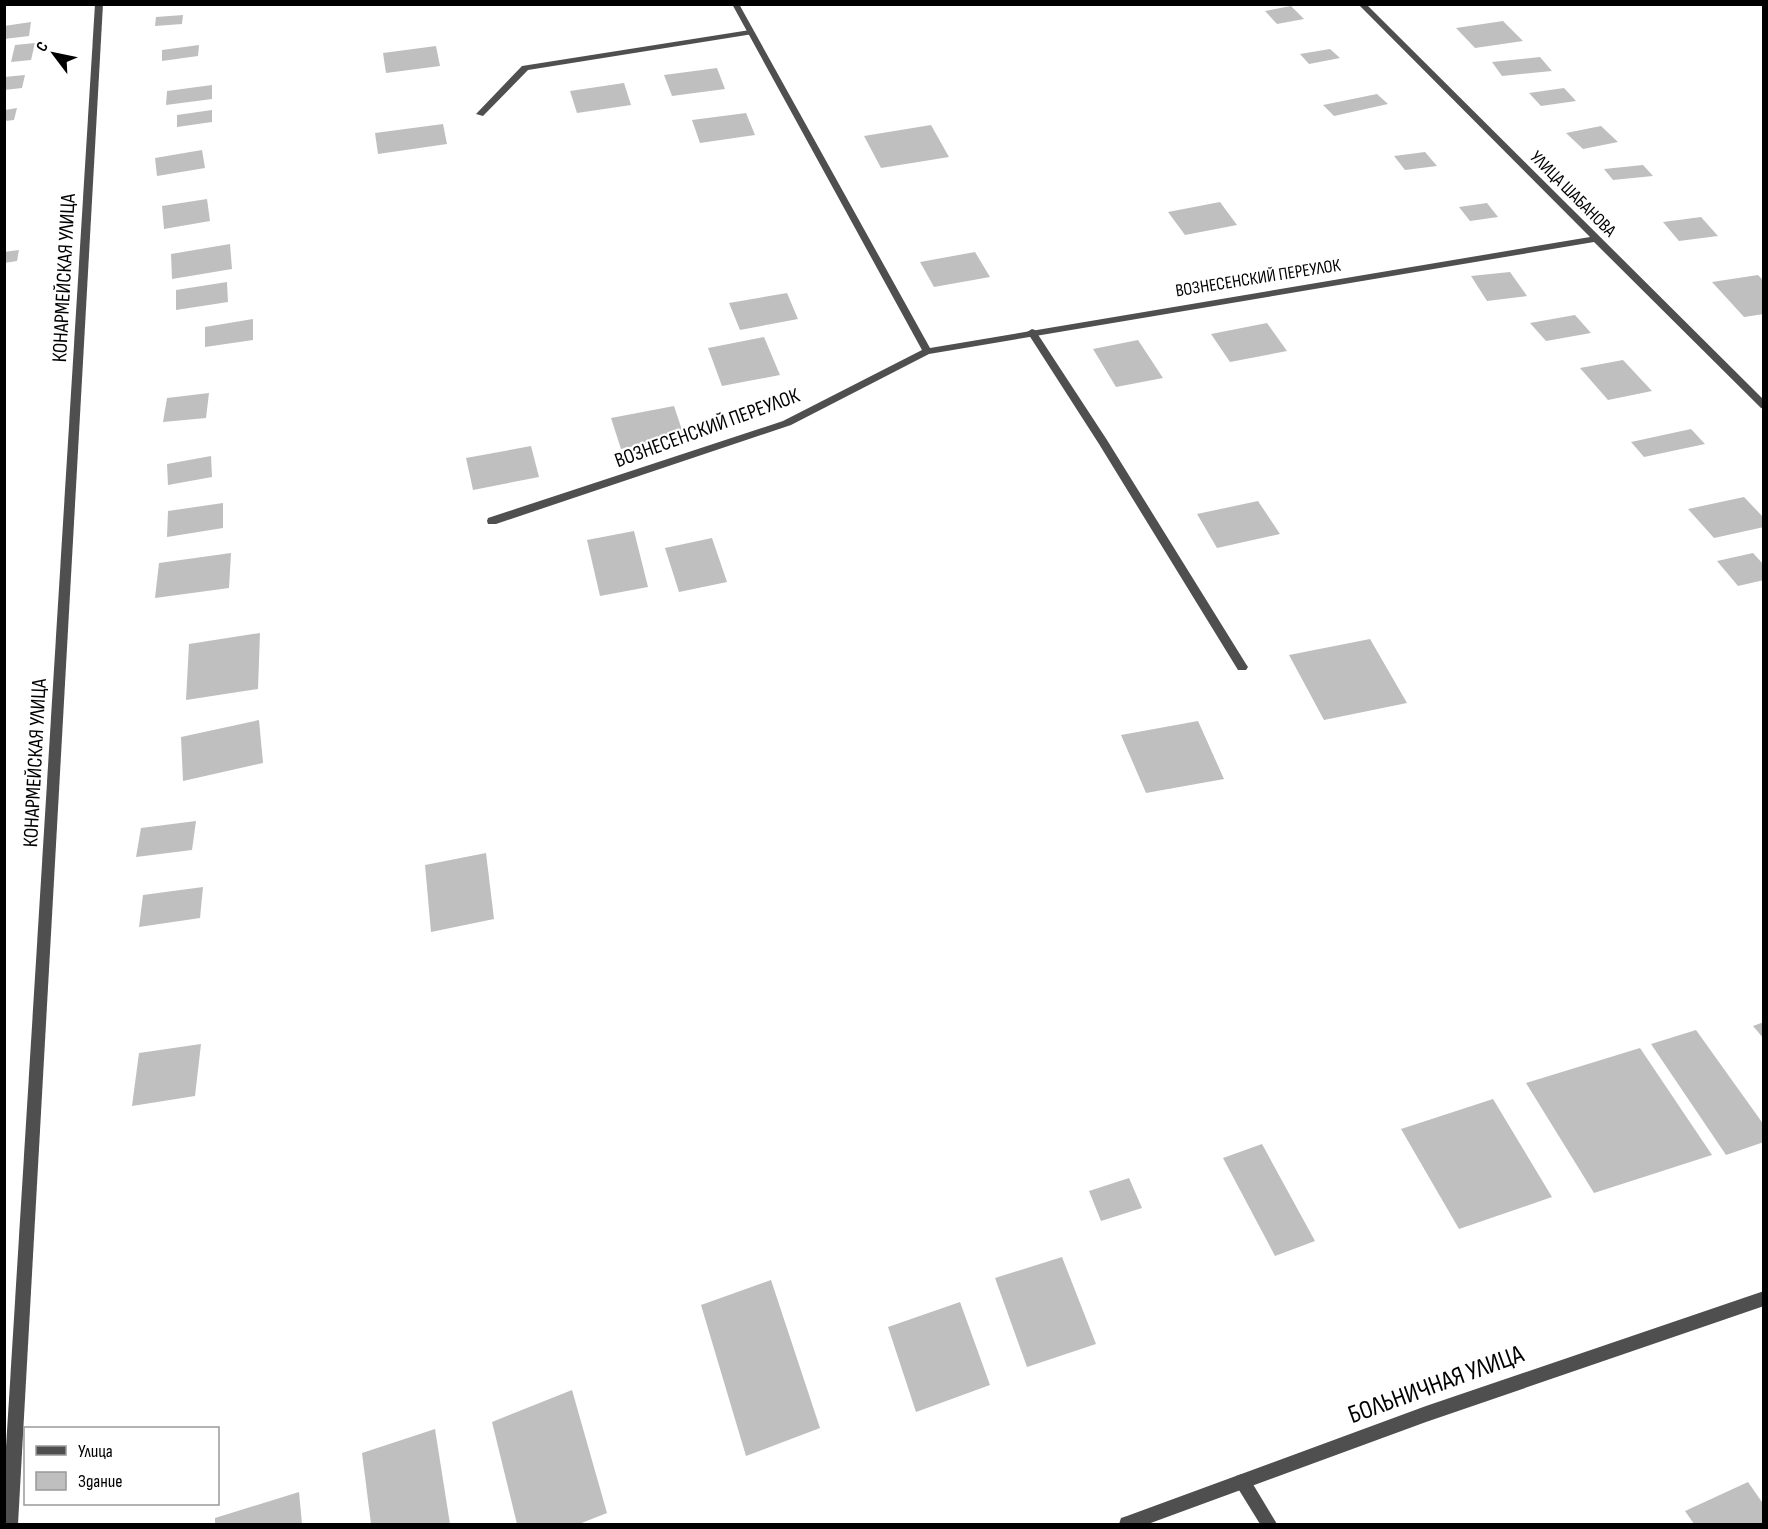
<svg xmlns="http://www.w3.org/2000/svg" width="1768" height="1529" font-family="'Sofia Sans Condensed',sans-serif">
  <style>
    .building { fill: #bfbfbf }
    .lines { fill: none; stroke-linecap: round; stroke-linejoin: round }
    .service { fill: #4f4f4f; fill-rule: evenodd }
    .minor { fill: #4f4f4f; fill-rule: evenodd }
    .tertiary { fill: #4f4f4f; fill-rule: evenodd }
    .labels { text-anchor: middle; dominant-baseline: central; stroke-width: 4.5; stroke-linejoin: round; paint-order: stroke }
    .far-street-label { font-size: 18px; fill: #000; stroke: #fff }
    .street-label { font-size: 21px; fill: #000; stroke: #fff }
    .near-street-label { font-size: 26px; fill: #000; stroke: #fff }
  </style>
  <rect width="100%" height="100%" fill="#fff"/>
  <g class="building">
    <path d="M1291 6 1304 19 1277 24 1265 11Z"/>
    <path d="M183 15 182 24 155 26 156 17Z"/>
    <path d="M1503 21 1523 41 1475 48 1456 28Z"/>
    <path d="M31 22 29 36 4 39V26Z"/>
    <path d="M35 43 31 60 11 62 15 45Z"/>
    <path d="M199 45 198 56 162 61V50Z"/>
    <path d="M436 46 440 66 386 73 383 53Z"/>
    <path d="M1330 49 1340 58 1309 64 1300 54Z"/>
    <path d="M1540 57 1552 71 1502 76 1492 62Z"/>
    <path d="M717 68 725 89 672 96 664 75Z"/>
    <path d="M25 75 22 88 4 90V77Z"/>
    <path d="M624 83 631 105 577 113 570 91Z"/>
    <path d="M212 85V99L166 105 167 91Z"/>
    <path d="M1564 88 1576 101 1541 106 1529 93Z"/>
    <path d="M1377 94 1388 104 1334 116 1323 105Z"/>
    <path d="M17 108 14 120 5 121V110Z"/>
    <path d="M212 110V122L177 127V115Z"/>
    <path d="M746 113 755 135 700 143 692 120Z"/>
    <path d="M443 124 447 144 378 154 375 133Z"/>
    <path d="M931 125 949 157 881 168 864 136Z"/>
    <path d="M1601 126 1618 142 1583 149 1566 133Z"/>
    <path d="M202 150 205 168 157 176 155 158Z"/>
    <path d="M1425 152 1437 166 1405 170 1394 156Z"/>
    <path d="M1643 165 1653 176 1613 180 1604 169Z"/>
    <path d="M207 199 210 221 164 229 162 206Z"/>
    <path d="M1220 202 1237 225 1185 235 1168 212Z"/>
    <path d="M1487 203 1498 217 1470 221 1459 207Z"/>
    <path d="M1701 217 1718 236 1679 241 1663 222Z"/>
    <path d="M230 244 232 269 172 279 171 254Z"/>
    <path d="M19 250 17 261 4 263V252Z"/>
    <path d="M975 252 990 277 934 287 920 262Z"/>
    <path d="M1510 272 1527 296 1487 301 1471 276Z"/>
    <path d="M1758 275 1764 281V314L1744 317 1712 282Z"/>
    <path d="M227 282 228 302 176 310V290Z"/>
    <path d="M787 293 798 319 740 330 729 303Z"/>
    <path d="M1575 315 1591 333 1546 341 1530 323Z"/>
    <path d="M253 319V340L205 347V327Z"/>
    <path d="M1267 323 1287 351 1230 362 1211 334Z"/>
    <path d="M764 337 780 375 722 386 708 348Z"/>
    <path d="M1138 340 1163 378 1116 387 1093 349Z"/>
    <path d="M1623 360 1652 391 1608 400 1580 368Z"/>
    <path d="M209 393 206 418 163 422 167 398Z"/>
    <path d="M674 406 684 436 621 449 611 418Z"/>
    <path d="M1691 429 1705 444 1644 457 1631 442Z"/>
    <path d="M531 446 539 477 473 490 466 458Z"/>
    <path d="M211 456 212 477 168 485 167 464Z"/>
    <path d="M1744 497 1764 518V527L1714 538 1688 509Z"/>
    <path d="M1258 501 1280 534 1217 548 1197 514Z"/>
    <path d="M223 503V528L167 537 168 511Z"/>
    <path d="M634 531 648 587 600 596 587 540Z"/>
    <path d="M712 538 727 582 679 592 665 548Z"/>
    <path d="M231 553 229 588 155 598 159 563Z"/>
    <path d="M1753 553 1764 565V580L1738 586 1717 561Z"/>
    <path d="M260 633 258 689 186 700 189 644Z"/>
    <path d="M1370 639 1407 703 1324 720 1289 655Z"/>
    <path d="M259 720 263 763 183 781 181 737Z"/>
    <path d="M1198 721 1224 779 1146 793 1121 735Z"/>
    <path d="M196 821 192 850 136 857 141 828Z"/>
    <path d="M486 853 494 919 431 932 425 865Z"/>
    <path d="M203 887 200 918 139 927 143 895Z"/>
    <path d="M1764 1022V1039L1753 1026Z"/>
    <path d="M1696 1030 1764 1125V1142L1726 1155 1651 1044Z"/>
    <path d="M201 1044 195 1096 132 1106 139 1053Z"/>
    <path d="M1640 1048 1712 1155 1594 1193 1526 1083Z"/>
    <path d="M1493 1099 1552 1197 1459 1229 1401 1129Z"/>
    <path d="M1262 1144 1315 1241 1275 1256 1223 1158Z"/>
    <path d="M1129 1178 1142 1208 1101 1221 1089 1191Z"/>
    <path d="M1062 1257 1096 1344 1027 1367 995 1278Z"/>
    <path d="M771 1280 820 1428 746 1456 701 1305Z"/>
    <path d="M960 1302 990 1385 916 1412 888 1327Z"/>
    <path d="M572 1390 607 1513 579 1524H517L492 1422Z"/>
    <path d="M435 1429 450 1524H371L362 1453Z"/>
    <path d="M1748 1482 1764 1505V1524H1694L1685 1511Z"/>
    <path d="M299 1492 302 1524H215V1518Z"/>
  </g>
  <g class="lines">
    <g class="service">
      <path d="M750 30 754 32 753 34 528 70 483 116 476 114 522 66Z"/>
      <path d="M1032 329 1035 330 1107 440 1246 664 1248 667 1246 670H1238L1099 444 1027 332Z"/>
      <path d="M1242 1474 1248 1476 1277 1524H1260L1234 1482 1236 1476Z"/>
    </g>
    <g class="minor">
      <path d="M95 4H103L18 1524H4V1480Z"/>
      <path d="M732 4H739L930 348 1590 237 1358 4H1366L1764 400V409L1761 408 1594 242 929 354 791 425 496 524H488L487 521 488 518 783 421 922 350Z"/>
    </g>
    <path class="tertiary" d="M1764 1291V1306L1426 1422 1148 1524H1119L1121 1518 1127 1516 1426 1406Z"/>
  </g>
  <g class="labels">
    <g class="far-street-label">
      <text transform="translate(1573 194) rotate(45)">УЛИЦА ШАБАНОВА</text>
      <text transform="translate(1258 278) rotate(-9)">ВОЗНЕСЕНСКИЙ ПЕРЕУЛОК</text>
    </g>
    <g class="street-label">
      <text transform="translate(64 278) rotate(-87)">КОНАРМЕЙСКАЯ УЛИЦА</text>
      <text transform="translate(707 428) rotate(-20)">ВОЗНЕСЕНСКИЙ ПЕРЕУЛОК</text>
      <text transform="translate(35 763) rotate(-87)">КОНАРМЕЙСКАЯ УЛИЦА</text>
    </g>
    <g class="near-street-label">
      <text transform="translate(1436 1385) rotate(-20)">БОЛЬНИЧНАЯ УЛИЦА</text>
    </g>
  </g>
  <rect width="1768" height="1529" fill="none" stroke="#000000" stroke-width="12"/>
  <rect x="24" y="1427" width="195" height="78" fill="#ffffff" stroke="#999999" stroke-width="1.5"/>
  <rect x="36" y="1446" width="30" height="9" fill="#4f4f4f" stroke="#999999" stroke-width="1.5"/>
  <text x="78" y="1457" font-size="18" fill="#000000">Улица</text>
  <rect x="36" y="1472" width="30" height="18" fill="#bfbfbf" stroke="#999999" stroke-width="1.5"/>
  <text x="78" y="1487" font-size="18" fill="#000000">Здание</text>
  <g transform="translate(54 54) rotate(302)" stroke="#ffffff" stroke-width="4.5" paint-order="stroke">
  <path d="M0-4.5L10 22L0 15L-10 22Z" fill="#000000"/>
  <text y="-9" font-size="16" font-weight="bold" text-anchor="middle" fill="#000000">С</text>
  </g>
</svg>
